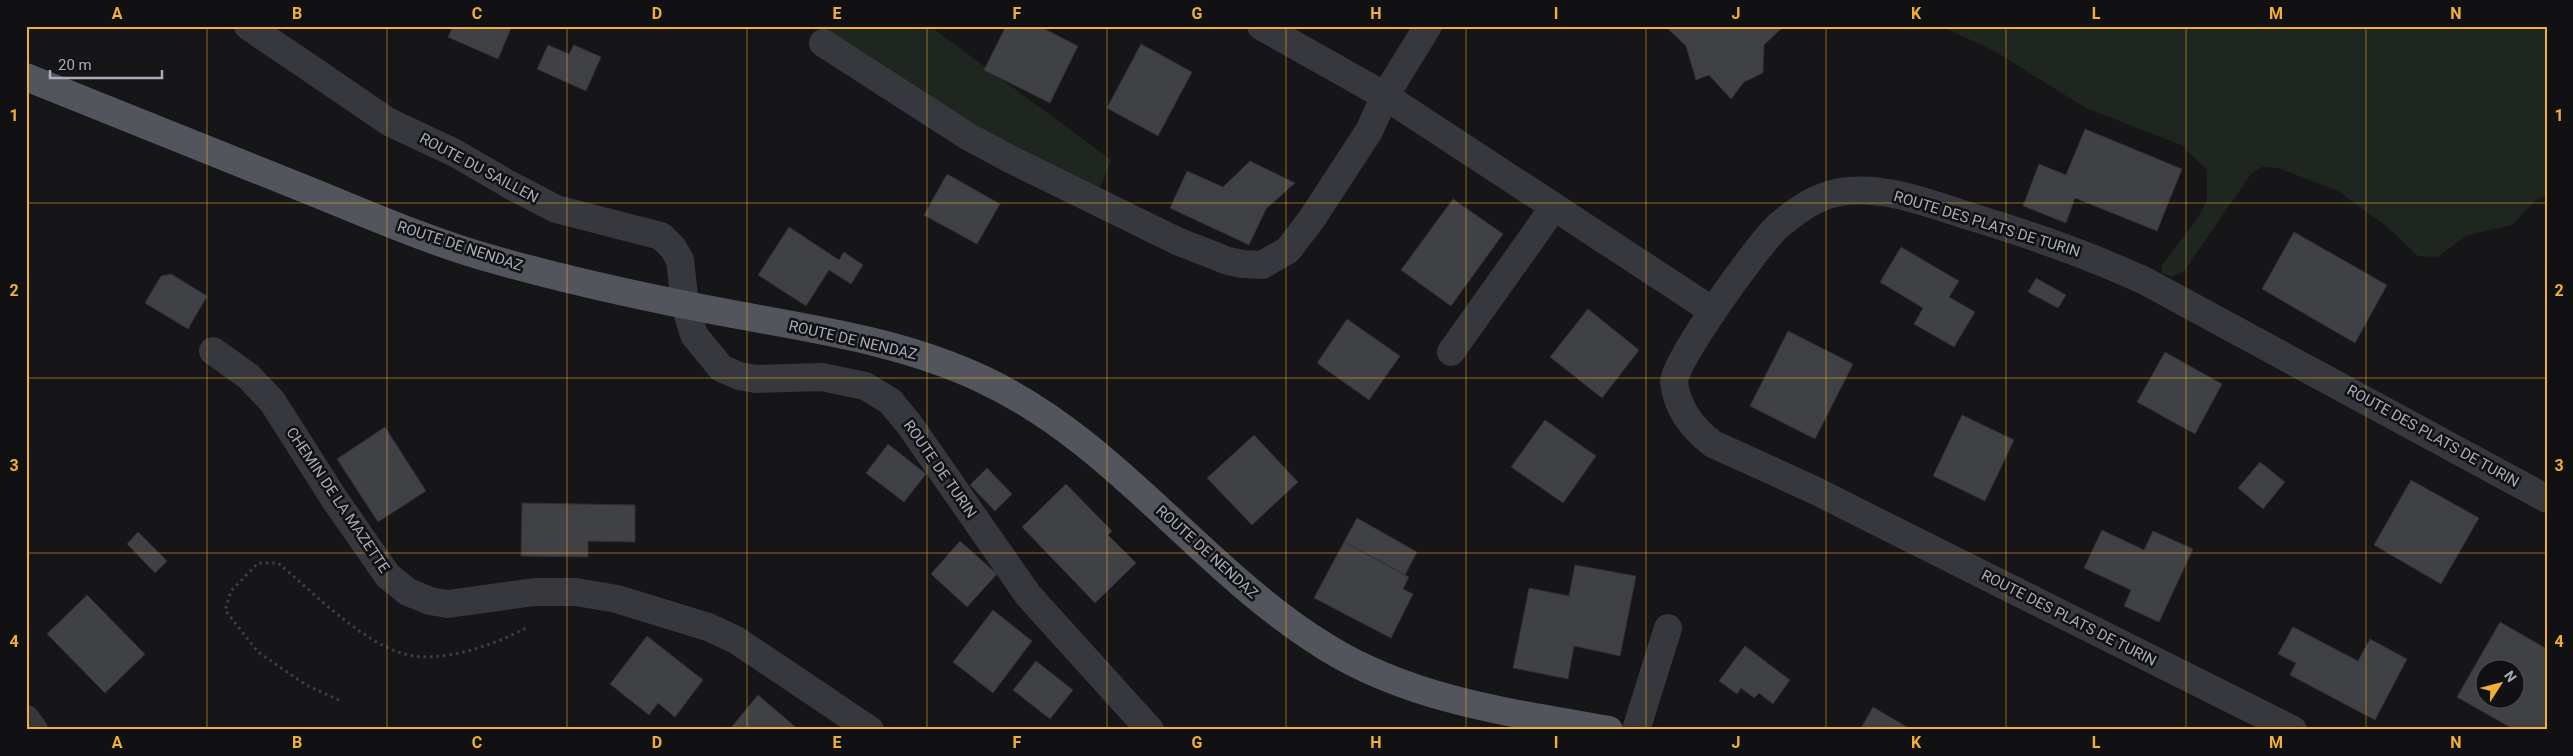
<svg xmlns="http://www.w3.org/2000/svg" width="2573" height="756" font-family="Roboto,sans-serif">
  <style>
    .green { fill: #1e261f }
    .building { fill: #404145; stroke: #303034; fill-rule: evenodd }
    .lines { fill: none; stroke-linecap: round; stroke-linejoin: round }
    .path { stroke: #3d3f44; stroke-width: 3; stroke-dasharray: 2.5 4; stroke-linecap: butt }
    .minor { stroke: #37383d; stroke-width: 28 }
    .major { stroke: #53555c; stroke-width: 28 }
    .grid { fill: none; stroke: #f2b134; stroke-width: 1; stroke-opacity: 0.55 }
    .labels { text-anchor: middle; dominant-baseline: central; stroke-width: 5; stroke-linejoin: round; paint-order: stroke }
    .street-label { font-size: 15px; fill: #a8adb8; stroke: #111113 }
    .neatline { fill: none; stroke: #f2b134; stroke-width: 2 }
    .grid-label { font-size: 16px; text-anchor: middle; font-weight: bold; fill: #f2b134 }
  </style>
  <rect width="100%" height="100%" fill="#161618"/>
  <g class="green">
    <path d="M818 26H930L1111 160 1099 191 1024 166 864 61Z"/>
    <path d="M1941 26H2547V195L2535 201 2512 225 2468 235 2437 257 2418 256 2385 225 2338 191 2278 168 2262 167 2251 174 2184 271 2172 277 2162 273V265L2197 219 2207 200V170L2181 145 2086 108 1996 52Z"/>
  </g>
  <g class="building">
    <path d="M453 26H512L498 59 448 37Z"/>
    <path d="M1006 26H1039L1078 46 1050 103 984 70Z"/>
    <path d="M1665 26H1784L1764 45 1763 73 1744 82 1731 99 1709 75 1696 80 1686 46Z"/>
    <path d="M1141 44 1192 72 1158 136 1107 108Z"/>
    <path d="M548 45 569 54 574 45 601 57 586 91 537 69Z"/>
    <path d="M2085 129 2182 169 2157 231 2075 198 2066 223 2023 206 2039 164 2066 175Z"/>
    <path d="M1250 161 1295 183 1266 209 1249 245 1170 208 1187 171 1223 187Z"/>
    <path d="M947 174 1000 204 977 244 924 215Z"/>
    <path d="M1453 199 1503 234 1451 306 1401 270Z"/>
    <path d="M789 227 839 260 844 252 863 265 851 284 829 270 806 306 758 275Z"/>
    <path d="M2294 232 2387 285 2355 343 2262 289Z"/>
    <path d="M1901 247 1959 281 1949 297 1975 312 1954 347 1914 324 1923 308 1880 282Z"/>
    <path d="M171 274 207 296 188 329 145 303 161 276Z"/>
    <path d="M2036 278 2066 295 2058 308 2028 292Z"/>
    <path d="M1588 309 1639 350 1602 398 1550 357Z"/>
    <path d="M1347 319 1400 356 1369 400 1317 363Z"/>
    <path d="M1788 331 1853 364 1815 439 1750 406Z"/>
    <path d="M2165 352 2222 384 2195 434 2137 402Z"/>
    <path d="M1962 415 2014 440 1985 501 1933 476Z"/>
    <path d="M1545 420 1596 456 1563 503 1511 467Z"/>
    <path d="M385 427 426 491 378 522 337 459Z"/>
    <path d="M1254 435 1298 482 1252 525 1207 478Z"/>
    <path d="M888 444 926 474 904 502 866 473Z"/>
    <path d="M2260 462 2285 482 2263 509 2238 488Z"/>
    <path d="M987 468 1012 494 995 511 970 485Z"/>
    <path d="M2411 480 2479 518 2441 584 2374 545Z"/>
    <path d="M1066 484 1112 531 1108 535 1136 563 1095 603 1022 527Z"/>
    <path d="M522 503 635 505V542L588 541V557L521 556Z"/>
    <path d="M1357 518 1417 552 1405 575 1344 542Z"/>
    <path d="M2102 530 2144 550 2153 531 2193 549 2159 622 2124 606 2131 590 2084 568Z"/>
    <path d="M138 532 167 561 155 573 127 544Z"/>
    <path d="M960 541 997 574 967 607 931 574Z"/>
    <path d="M1344 542 1409 577 1403 589 1413 594 1391 638 1314 598Z"/>
    <path d="M1575 565 1636 576 1620 656 1574 646 1568 679 1513 668 1529 588 1569 596Z"/>
    <path d="M87 595 145 654 105 693 47 634Z"/>
    <path d="M993 610 1032 641 993 693 953 662Z"/>
    <path d="M2500 622 2547 649V730H2515L2457 697ZM2486 668H2516V698H2486Z"/>
    <path d="M2293 627 2358 661 2370 639 2407 659 2375 720 2290 675 2296 663 2278 654Z"/>
    <path d="M647 636 703 680 675 717 658 703 649 715 610 684Z"/>
    <path d="M1745 646 1790 680 1773 704 1759 693 1754 698 1741 688 1737 694 1719 681Z"/>
    <path d="M1036 661 1073 690 1050 719 1013 690Z"/>
    <path d="M758 695 799 730H729Z"/>
    <path d="M1873 707 1912 730H1860Z"/>
  </g>
  <g class="lines">
    <path class="path" d="M339 700 306 685 258 652 225 610 231 591 258 563H278C312 591 362 643 405 654 441 664 494 645 526 628"/>
    <g class="minor">
      <path d="M248 26 389 122 455 153 510 185 556 209 661 236 673 248 680 260 685 305 694 335 721 368 739 376 756 379 822 377 865 386 890 401 909 424 1028 595 1150 730"/>
      <path d="M1428 26 1385 96 1713 311"/>
      <path d="M823 43 969 137 1010 159 1177 241 1228 261 1243 264 1262 265 1288 250 1311 220 1369 131 1385 96 1261 26"/>
      <path d="M213 351 248 376 272 401 335 500 388 576 408 592 430 601 448 604 534 592H576L617 599 708 627 736 640 870 730"/>
      <path d="M1451 352 1554 207"/>
      <path d="M26 719 34 730"/>
      <path d="M1636 730 1668 628"/>
      <path d="M2293 730 1812 489 1713 444C1693 429 1677 408 1674 382 1673 362 1760 242 1778 226 1796 211 1816 196 1840 192 1885 185 1930 204 1972 217 2031 235 2089 255 2145 281L2547 499"/>
    </g>
    <path class="major" d="M26 77C121 115 216 153 310 191 372 216 435 244 499 261 578 283 657 300 738 315 820 330 906 343 982 379 1117 442 1201 570 1326 647 1411 700 1512 713 1609 730"/>
  </g>
  <path class="grid" d="M207 26V730M387 26V730M567 26V730M747 26V730M927 26V730M1107 26V730M1286 26V730M1466 26V730M1646 26V730M1826 26V730M2006 26V730M2186 26V730M2366 26V730M26 203H2547M26 378H2547M26 553H2547"/>
  <g class="labels">
    <g class="street-label">
      <text transform="translate(479 168) rotate(28)">ROUTE DU SAILLEN</text>
      <text transform="translate(1987 224) rotate(17)">ROUTE DES PLATS DE TURIN</text>
      <text transform="translate(460 246) rotate(18)">ROUTE DE NENDAZ</text>
      <text transform="translate(853 340) rotate(13)">ROUTE DE NENDAZ</text>
      <text transform="translate(2433 436) rotate(29)">ROUTE DES PLATS DE TURIN</text>
      <text transform="translate(940 469) rotate(55)">ROUTE DE TURIN</text>
      <text transform="translate(338 500) rotate(56)">CHEMIN DE LA MAZETTE</text>
      <text transform="translate(1207 552) rotate(42)">ROUTE DE NENDAZ</text>
      <text transform="translate(2069 618) rotate(27)">ROUTE DES PLATS DE TURIN</text>
    </g>
  </g>
  <rect width="2573" height="756" fill="none" stroke="#111113" stroke-width="55"/>
  <g transform="translate(2500 684) rotate(54)"><circle r="24" fill="#111113" stroke="#4d4f55"/>
  <path d="M0-4L9 19L0 12L-9 19Z" fill="#f2b134"/>
  <text y="-8" font-size="14" font-weight="bold" text-anchor="middle" fill="#a8adb8">N</text>
  </g>
  <path d="M50 70v8h112v-8" fill="none" stroke="#a8adb8" stroke-width="2.5"/>
  <text x="58" y="70" font-size="15" fill="#a8adb8" stroke="#111113" stroke-width="4" paint-order="stroke">20 m</text>
  <rect x="28" y="28" width="2518" height="700" class="neatline"/>
  <g class="grid-label">
    <text x="117" y="19">A</text>
    <text x="297" y="19">B</text>
    <text x="477" y="19">C</text>
    <text x="657" y="19">D</text>
    <text x="837" y="19">E</text>
    <text x="1017" y="19">F</text>
    <text x="1197" y="19">G</text>
    <text x="1376" y="19">H</text>
    <text x="1556" y="19">I</text>
    <text x="1736" y="19">J</text>
    <text x="1916" y="19">K</text>
    <text x="2096" y="19">L</text>
    <text x="2276" y="19">M</text>
    <text x="2456" y="19">N</text>
    <text x="14" y="121">1</text>
    <text x="2559" y="121">1</text>
    <text x="14" y="296">2</text>
    <text x="2559" y="296">2</text>
    <text x="14" y="471">3</text>
    <text x="2559" y="471">3</text>
    <text x="14" y="647">4</text>
    <text x="2559" y="647">4</text>
    <text x="117" y="748">A</text>
    <text x="297" y="748">B</text>
    <text x="477" y="748">C</text>
    <text x="657" y="748">D</text>
    <text x="837" y="748">E</text>
    <text x="1017" y="748">F</text>
    <text x="1197" y="748">G</text>
    <text x="1376" y="748">H</text>
    <text x="1556" y="748">I</text>
    <text x="1736" y="748">J</text>
    <text x="1916" y="748">K</text>
    <text x="2096" y="748">L</text>
    <text x="2276" y="748">M</text>
    <text x="2456" y="748">N</text>
  </g>
</svg>
